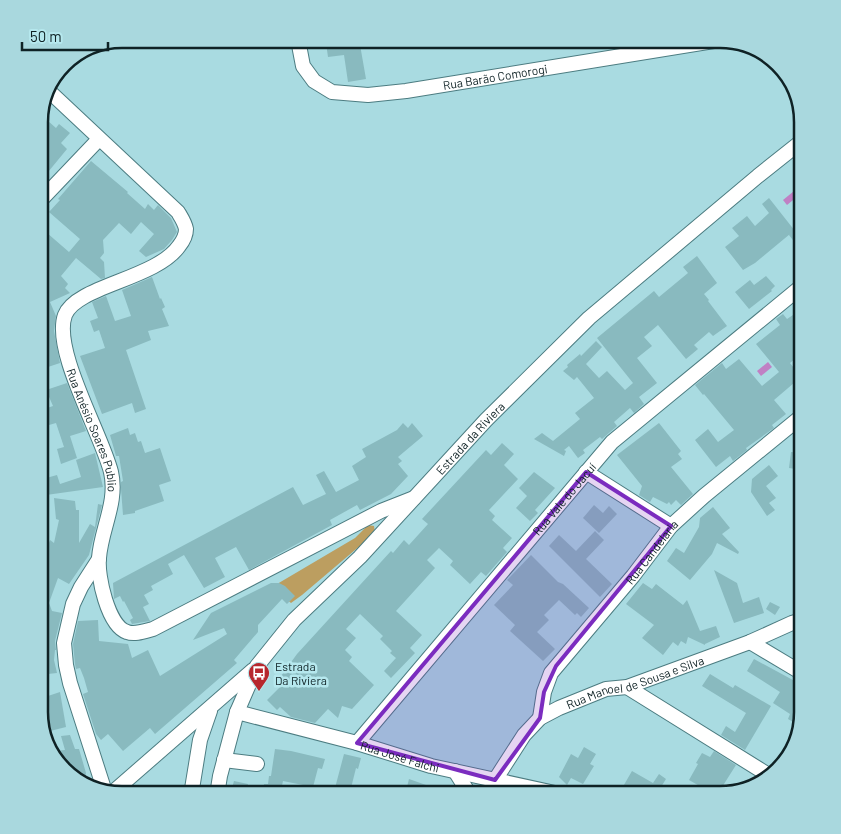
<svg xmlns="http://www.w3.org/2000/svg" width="841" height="834" font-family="Barlow,sans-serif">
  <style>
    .green { fill: #bc9e60 }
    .water { fill: #c080c4 }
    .building { fill: #89babf }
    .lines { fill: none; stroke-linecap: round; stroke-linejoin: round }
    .minor-casing { stroke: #4c7c81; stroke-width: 16 }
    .minor { stroke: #fff; stroke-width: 14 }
    .marked { fill: #7b2cbf; fill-opacity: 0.2; stroke: #7b2cbf; stroke-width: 4; stroke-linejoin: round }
    .labels { text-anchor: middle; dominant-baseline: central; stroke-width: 5; stroke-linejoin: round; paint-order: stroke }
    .street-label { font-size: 12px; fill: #0f2225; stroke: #b6e8ee }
    .poi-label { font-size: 12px; fill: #0f2225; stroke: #b6e8ee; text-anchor: start }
    .rim { fill: none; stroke: #0f2225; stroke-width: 2.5 }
  </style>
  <rect width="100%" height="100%" fill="#a9dbe1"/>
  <path class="green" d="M368 525 374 526 375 533 302 595 291 603 272 587 355 538Z"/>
  <g class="water">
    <path d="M794 191 798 196 787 205 783 200Z"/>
    <path d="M768 362 772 367 761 376 757 371Z"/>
  </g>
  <g class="building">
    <path d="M353 39H359L366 79 348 82 344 55 328 57 326 43Z"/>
    <path d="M40 114 56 128 59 124 70 133 61 143 67 149 39 183Z"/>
    <path d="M91 161 128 192 127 193 145 209 148 204 154 210 158 205 171 218 177 232 172 240 164 249 146 257 139 251 154 234 141 222 131 234 119 223 103 240 104 253 100 258 104 262 105 278 101 279 76 258 61 276 68 284 65 288 70 293 50 302 56 316 54 331 60 363 39 370V226L69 252 80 239 49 212 60 200 58 199Z"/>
    <path d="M769 198 795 231 802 224V252L789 235 790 234 755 263 743 270 725 247 739 236 732 228 747 216 755 226 769 213 762 204Z"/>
    <path d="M697 256 717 283 704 294 709 300 708 301 727 326 713 336 709 332 694 345 698 349 686 359 658 325 644 337 652 346 637 358 657 383 639 397 644 404 634 413 630 408 614 422 617 426 602 439 600 437 583 450 585 453 578 458 569 446 564 450 566 451 564 456 534 439 542 433 553 441 580 419 575 413 594 398 577 377 574 380 563 371 568 367 567 365 580 354 581 356 596 341 602 347 586 364 599 378 607 371 625 390 633 383 597 338 654 291 659 297 688 273 683 267Z"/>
    <path d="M766 276 775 286 771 290 772 291 749 309 735 292 750 280 754 285Z"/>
    <path d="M152 277 160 299 161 298 165 307 162 309 169 326 148 331 151 340 126 350 146 409 135 413 132 403 102 414 80 356 105 348 99 330 94 332 90 321 98 318 92 302 106 296 115 321 131 316 122 290Z"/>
    <path d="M802 309V343L798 346 802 353 790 363 801 377 774 400 786 414 772 425 774 428 746 448 747 450 733 461 730 456 716 467 695 440 708 429 718 442 734 430 704 394 703 395 695 385 722 363 726 369 739 359 762 386 779 372 756 344 780 325 776 319 783 314 787 319Z"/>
    <path d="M67 383 86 431 70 436 77 458 61 464 57 449 64 447 56 423 49 425 44 409 53 406 46 390Z"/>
    <path d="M403 423 408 428 412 423 423 436 398 457 402 461 398 464 408 476 391 494 360 510 357 505 330 520 332 525 249 570 236 547 215 558 225 577 204 588 184 555 168 564 173 574 151 586 153 590 144 595 149 604 143 607 150 621 132 624 130 620 133 618 124 601 123 602 120 596 114 599 113 583 293 487 303 505 326 494 316 475 324 471 336 492 359 480 352 466 366 457 362 449 397 430Z"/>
    <path d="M659 423 681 451 678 454 682 459 671 467 693 494 681 505 676 500 671 505 669 502 667 504 653 497 650 502 639 495 642 486 617 455Z"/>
    <path d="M128 428 130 435 135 433 138 442 141 441 145 453 160 448 171 481 159 485 164 501 135 511V513L123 515 121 489V482L123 481 119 456H116L110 435Z"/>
    <path d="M502 443 514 454 504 465 518 479 489 510 495 516 492 520 512 538 503 548 507 552 486 576 481 572 470 584 450 565 453 561 439 548 427 560 435 568 396 611 422 635 410 648 415 653 391 678 384 671 396 658 390 653 392 651 380 639 383 636 360 614 346 629 356 638 345 650 352 657 349 661 374 685 352 709 342 706 338 718 328 709 315 723 291 717 280 707 277 710 267 700 280 687 276 683 297 654 391 551 393 553 404 540 409 545 428 524 422 519 486 450 491 455Z"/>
    <path d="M791 452 802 453V470L789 468Z"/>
    <path d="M95 453 103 487 39 496V491L42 490 39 480 57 475 60 484 81 477 76 460Z"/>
    <path d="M769 465 778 476 766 486 776 498 769 503 775 510 767 516 751 492 752 479Z"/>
    <path d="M534 472 555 488 535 510 538 513 530 521 516 508 527 496 519 488Z"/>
    <path d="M54 498 75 501 76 510H79V543L90 524 95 527 98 504 102 505 89 555 69 584 58 578 49 603 52 611 62 613 55 641 56 650H55L54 660 57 673 39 675V660L40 659 42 641H39V570L50 540 54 543 59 520 56 519Z"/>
    <path d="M594 505 603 513 609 506 617 514 599 533 583 518Z"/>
    <path d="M713 507 730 528 722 534 739 552 738 554 717 543 712 554 690 580 667 561 676 548 684 553 699 527 700 518Z"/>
    <path d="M595 531 604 540 586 559 612 584 600 597 549 546 559 535 576 551Z"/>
    <path d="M531 555 558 582 563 584 589 608 581 617 577 613 575 615 559 600 544 615 549 620 537 632 555 649 543 661 510 631 515 625 494 605 513 585 507 580Z"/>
    <path d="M714 570 737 583 743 603 759 597 764 613 734 623Z"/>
    <path d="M271 583H279L285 586 295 596 287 604 282 599 258 625V632L234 660 237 663 155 734 150 728 123 751 108 734 101 740 96 734 83 694 88 692 84 678 80 668 76 669 75 664 73 644 78 621 98 620 99 641 128 644 132 658 148 650 160 676 227 634 224 628 193 640 211 613Z"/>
    <path d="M643 583 652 589 656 584 683 605 687 600 700 631 716 626 720 637 705 644V645L688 637 686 644 681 641 678 646 673 642 663 655 642 638 654 625 626 604Z"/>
    <path d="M770 602 780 607 775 615 766 609Z"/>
    <path d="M754 659 802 685V713L800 726 788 719 790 714 773 703 780 692 747 671Z"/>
    <path d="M710 674 733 688 735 685 771 706 745 750 721 735 726 726 735 732 746 713 702 686Z"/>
    <path d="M60 692 66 727 46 732 39 713V699Z"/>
    <path d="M70 735 75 749H79L86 773 84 785 59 767 53 751 65 750 61 736Z"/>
    <path d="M584 747 596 754 590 764 594 766 583 784 571 778 567 785 559 777 571 754 578 758Z"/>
    <path d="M275 749 291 751 325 759 322 769 318 768 313 787 283 781 280 795H262L264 784H268L269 776H271Z"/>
    <path d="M714 751 736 765 717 795H709L701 791 703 788 689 780 698 764 696 763 702 753 710 757Z"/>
    <path d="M344 754 361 758 358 769 356 768 350 792 335 788Z"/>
    <path d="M632 771 653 783 659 774 666 779 656 795H630L621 790Z"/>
    <path d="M409 779 426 785 423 795H405Z"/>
    <path d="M234 781 248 784 245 795H230Z"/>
  </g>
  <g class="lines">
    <g class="minor-casing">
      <g id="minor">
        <path id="s1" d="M301 39 299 45 303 66 314 81 332 92 368 95 406 91 726 39"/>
        <path id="s2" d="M50 92 178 212C181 217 185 223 186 229 186 235 183 241 179 246 156 279 76 286 65 315 52 350 102 435 111 472 118 502 101 529 99 558 97 576 108 626 127 632 135 635 145 631 153 629L381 511 414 498"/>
        <path d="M39 202 99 139"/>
        <path d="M586 472 671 526"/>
        <path d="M99 559 81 587 73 604 64 643 66 665 70 683 105 792"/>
        <path d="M750 642 802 673"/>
        <path d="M627 687 770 776"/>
        <path id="s3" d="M237 712 357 743 431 766 564 795"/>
        <path id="s4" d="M540 718 544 692 551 673 633 576 671 526 704 496 802 416"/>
        <path id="s5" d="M357 743 612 442 802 286"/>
        <path d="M224 760 257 764"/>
        <path d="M455 771 470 795"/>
        <path id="s6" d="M495 780 524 735 540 718 559 708 606 689 627 687 750 642 792 623 802 620"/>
        <path d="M112 793 253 670"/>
        <path d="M191 795 200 740 210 711"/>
        <path id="s7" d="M217 795 220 776 237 712 257 666 294 620 360 557 486 420 589 318 758 176 802 141"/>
      </g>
    </g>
    <use href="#minor" class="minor"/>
  </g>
  <path class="marked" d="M586 472 671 526 556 666 544 692 540 718 495 780 357 743Z"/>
  <defs>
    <g id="bus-pin" transform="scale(1.125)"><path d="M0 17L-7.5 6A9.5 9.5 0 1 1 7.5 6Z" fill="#b7272d" stroke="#b6e8ee"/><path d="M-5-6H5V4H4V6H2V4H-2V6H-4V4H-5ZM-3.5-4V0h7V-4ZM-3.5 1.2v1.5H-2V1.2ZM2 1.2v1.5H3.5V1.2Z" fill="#fff"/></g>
  </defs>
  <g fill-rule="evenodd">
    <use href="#bus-pin" x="259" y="673"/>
  </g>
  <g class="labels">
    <g class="street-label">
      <text stroke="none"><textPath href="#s1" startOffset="232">Rua Barão Comorogi</textPath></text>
      <text stroke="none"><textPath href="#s2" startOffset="469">Rua Anésio Soares Publio</textPath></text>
      <text stroke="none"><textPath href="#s7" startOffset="448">Estrada da Riviera</textPath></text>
      <text stroke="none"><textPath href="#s5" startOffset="320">Rua Vale do Jacuí</textPath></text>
      <text stroke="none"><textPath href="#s4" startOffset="204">Rua Candelaria</textPath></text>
      <text stroke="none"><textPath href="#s6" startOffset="179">Rua Manoel de Sousa e Silva</textPath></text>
      <text stroke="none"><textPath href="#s3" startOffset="169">Rua José Falchi</textPath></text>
    </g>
    <g class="poi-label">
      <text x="275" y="666">Estrada<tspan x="275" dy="14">Da Riviera</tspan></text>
    </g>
  </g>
  <path d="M0 0H841V834H0ZM122 48H720A74 74 0 0 1 794 122V712A74 74 0 0 1 720 786H122A74 74 0 0 1 48 712V122A74 74 0 0 1 122 48Z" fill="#a9d8de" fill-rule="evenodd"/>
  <path class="rim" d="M122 48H720A74 74 0 0 1 794 122V712A74 74 0 0 1 720 786H122A74 74 0 0 1 48 712V122A74 74 0 0 1 122 48Z"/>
  <path d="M22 42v8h86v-8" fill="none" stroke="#0f2225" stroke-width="2.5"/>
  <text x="30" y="42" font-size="15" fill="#0f2225" stroke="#b6e8ee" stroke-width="4" paint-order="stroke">50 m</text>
</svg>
